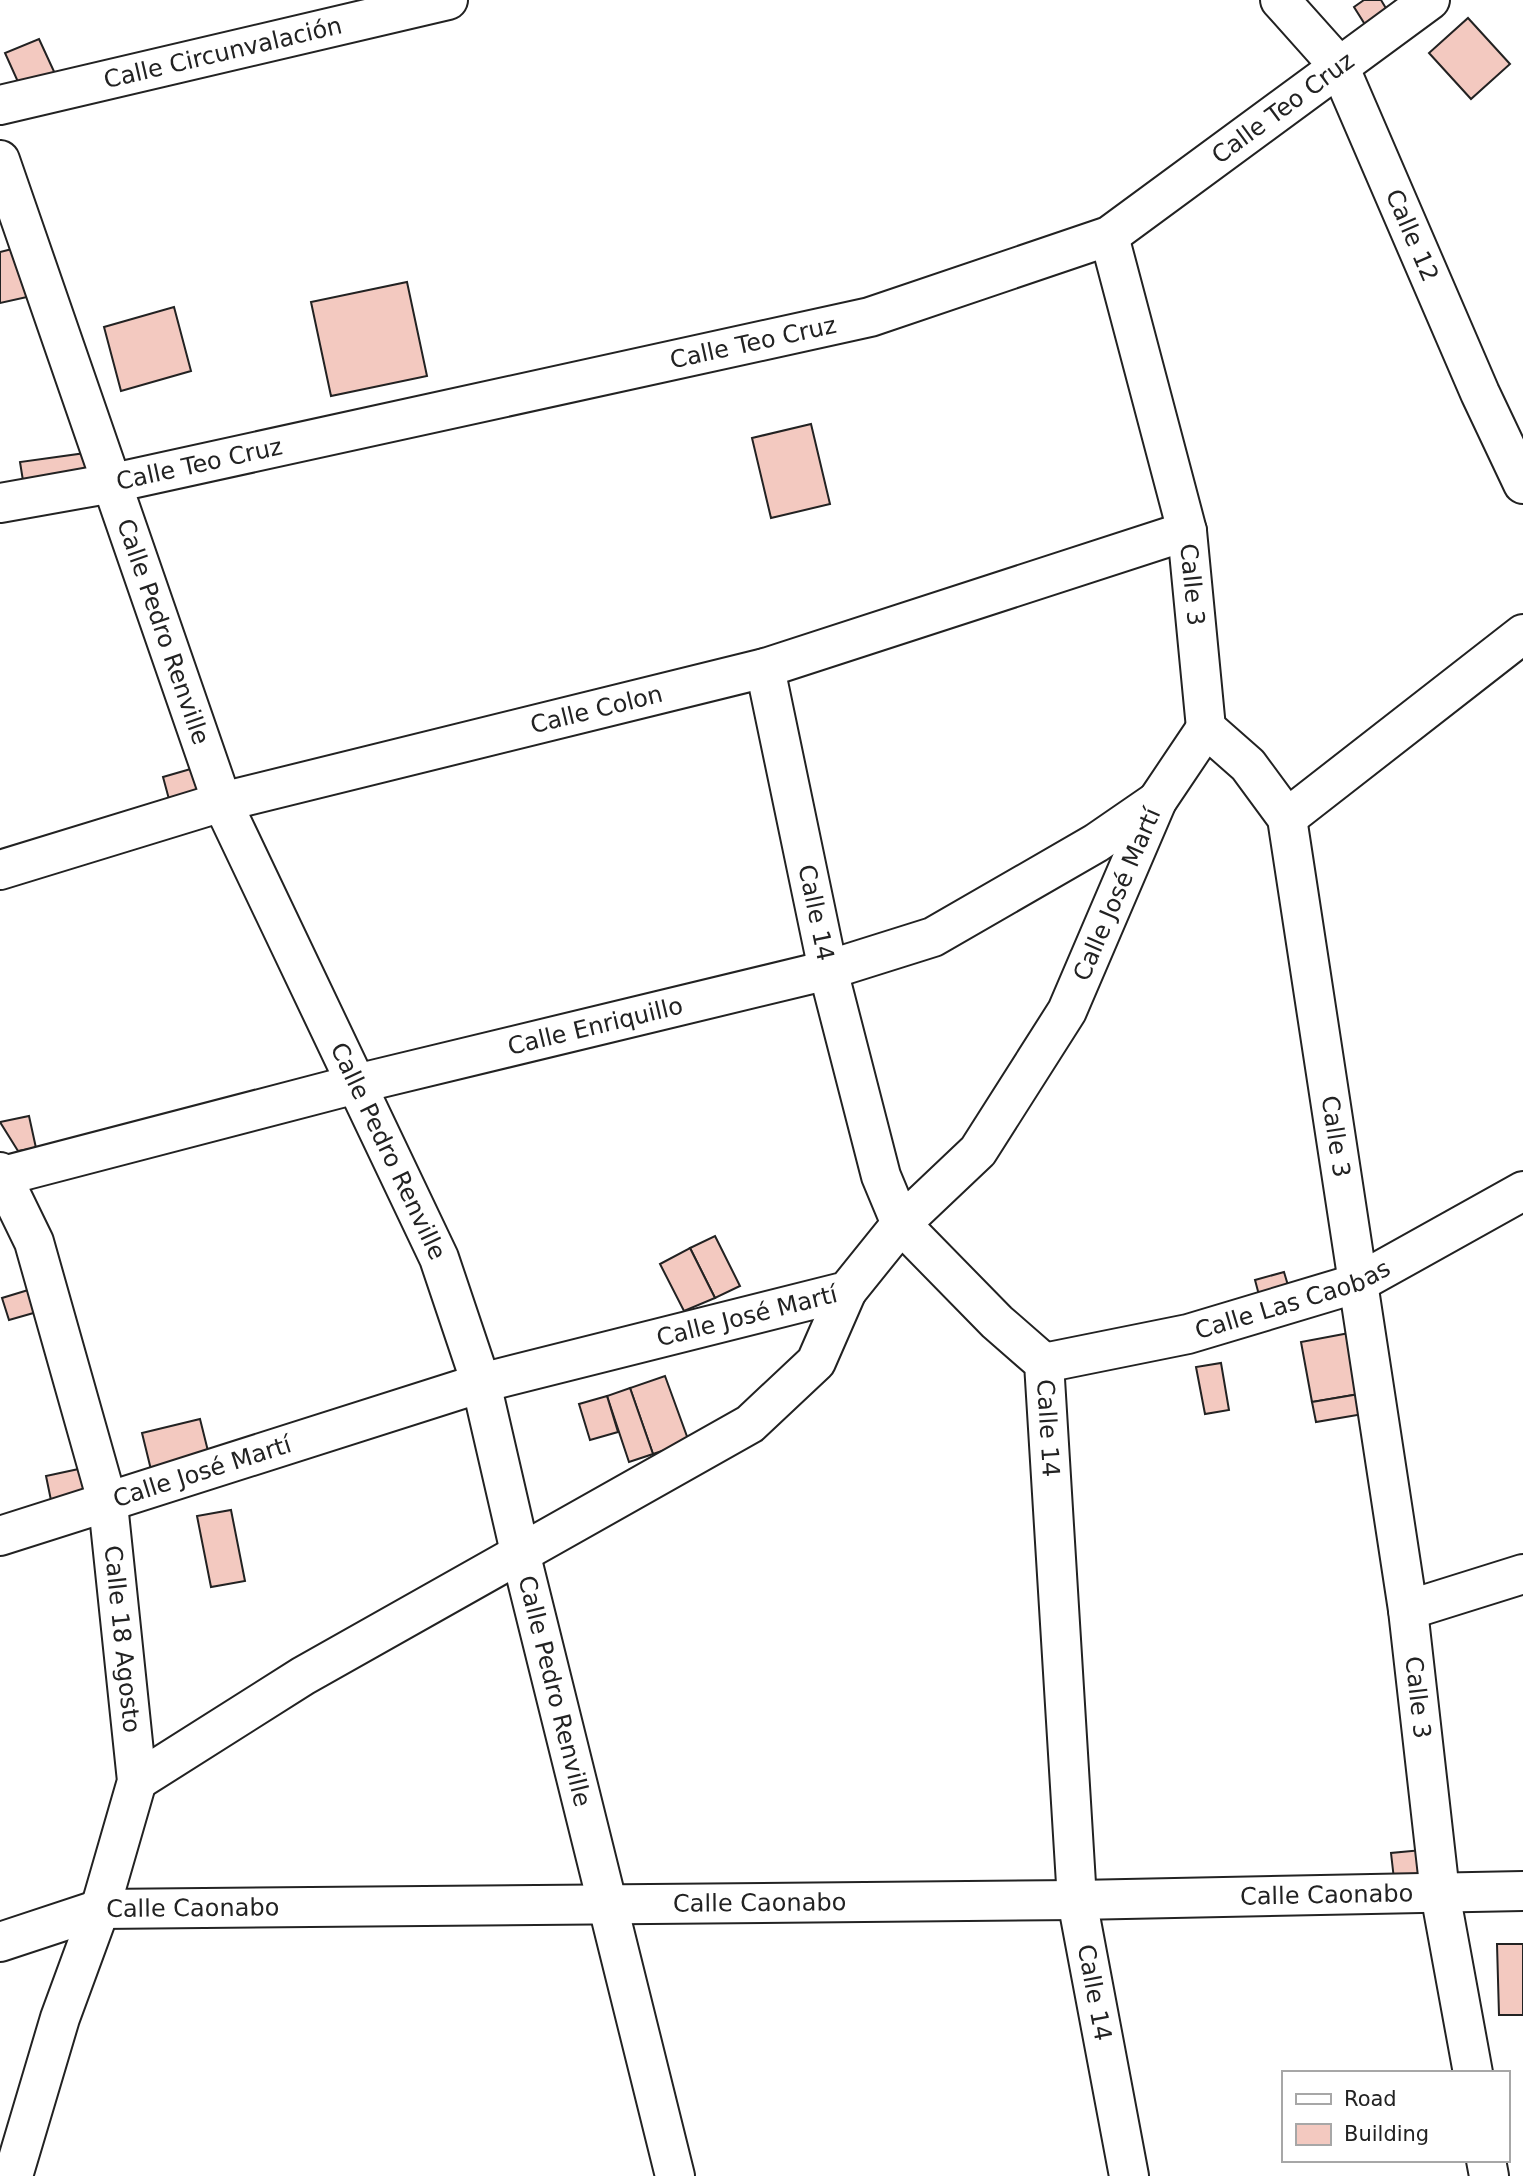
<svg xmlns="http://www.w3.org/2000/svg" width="1523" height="2176" font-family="'DejaVu Sans',sans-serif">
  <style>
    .building { fill: #f3c9c0; stroke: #222; stroke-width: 2 }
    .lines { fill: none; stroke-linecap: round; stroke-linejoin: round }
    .minor-casing { stroke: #222; stroke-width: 42 }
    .minor { stroke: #fff; stroke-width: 38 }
    .labels { text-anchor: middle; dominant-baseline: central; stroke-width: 5; stroke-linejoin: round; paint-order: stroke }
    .street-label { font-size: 24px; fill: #222; stroke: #fff }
  </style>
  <rect width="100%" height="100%" fill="#fff"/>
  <g class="building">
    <path d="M1364 0H1381L1393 20 1371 34 1354 7Z"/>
    <path d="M1468 18 1510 64 1471 99 1429 53Z"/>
    <path d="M39 39 57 78 23 93 5 53Z"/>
    <path d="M24 246 36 295 0 303V252Z"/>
    <path d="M407 282 427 376 331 396 311 302Z"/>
    <path d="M174 307 191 371 121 391 104 327Z"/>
    <path d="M811 424 830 504 771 518 752 438Z"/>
    <path d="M93 452 96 477 24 487 20 462Z"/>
    <path d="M194 768 201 793 173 814 163 777Z"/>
    <path d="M29 1116 36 1148 18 1151 0 1122Z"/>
    <path d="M715 1236 740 1286 715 1298 690 1248Z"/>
    <path d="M690 1248 715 1298 684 1311 660 1264Z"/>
    <path d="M1284 1272 1293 1302 1263 1310 1255 1280Z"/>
    <path d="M38 1287 44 1310 9 1320 2 1298Z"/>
    <path d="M1360 1331 1371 1392 1312 1402 1301 1342Z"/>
    <path d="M1221 1363 1229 1410 1205 1414 1196 1367Z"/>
    <path d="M665 1376 689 1442 653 1454 630 1388Z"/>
    <path d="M630 1388 653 1454 629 1462 607 1396Z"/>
    <path d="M1371 1392 1375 1412 1316 1422 1312 1402Z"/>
    <path d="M607 1396 618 1432 590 1440 579 1404Z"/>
    <path d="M200 1419 212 1467 154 1482 142 1433Z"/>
    <path d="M88 1467 96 1501 53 1510 46 1476Z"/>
    <path d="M231 1510 245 1581 211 1587 197 1516Z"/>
    <path d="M1422 1850 1426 1885 1395 1888 1391 1853Z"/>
    <path d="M1497 1944H1523V2015H1499Z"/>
  </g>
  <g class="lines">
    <g class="minor-casing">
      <g id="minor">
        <path id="s1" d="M1280 0 1339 66 1480 393 1523 484"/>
        <path id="s2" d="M0 105 448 0"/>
        <path id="s3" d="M0 160 222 802 439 1258 481 1383 520 1552 675 2176"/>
        <path id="s4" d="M1109 236 1187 531 1206 728 1248 765 1287 818 1408 1610 1440 1893 1473 2073"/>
        <path id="s5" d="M0 503 113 483 870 317 1109 236 1430 0"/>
        <path id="s6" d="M765 668 828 970 881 1176 901 1224 997 1322 1044 1363 1077 1900 1129 2176"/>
        <path d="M1287 818 1523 634"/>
        <path id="s7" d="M0 870 222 802 765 668 1187 531"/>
        <path id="s8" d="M0 1172 34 1242 108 1504 137 1781 100 1909 60 2018 13 2176"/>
        <path id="s9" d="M3 1176 356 1084 828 970 933 937 1096 843 1157 801"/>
        <path id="s10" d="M1044 1363 1188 1334 1358 1283 1523 1191"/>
        <path id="s11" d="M0 1536 481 1383 847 1291 901 1224 978 1151 1067 1011 1157 801 1206 728"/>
        <path d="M1408 1610 1523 1574"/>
        <path d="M137 1781 303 1676 750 1424 816 1362 847 1291"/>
        <path id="s12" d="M0 1942 100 1909 1077 1900 1523 1891"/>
        <path d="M1486 2160 1489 2176"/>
      </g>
    </g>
    <use href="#minor" class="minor"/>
  </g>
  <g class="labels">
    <g class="street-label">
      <text stroke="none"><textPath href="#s2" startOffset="229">Calle Circunvalación</textPath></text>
      <text stroke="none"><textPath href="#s5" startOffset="1358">Calle Teo Cruz</textPath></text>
      <text stroke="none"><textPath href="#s1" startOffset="273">Calle 12</textPath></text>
      <text stroke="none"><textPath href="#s5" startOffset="770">Calle Teo Cruz</textPath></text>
      <text stroke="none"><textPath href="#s5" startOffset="203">Calle Teo Cruz</textPath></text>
      <text stroke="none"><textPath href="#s4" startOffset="359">Calle 3</textPath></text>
      <text stroke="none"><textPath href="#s3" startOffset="499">Calle Pedro Renville</textPath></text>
      <text stroke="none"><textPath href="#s7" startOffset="618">Calle Colon</textPath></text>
      <text stroke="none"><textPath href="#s11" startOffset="1367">Calle José Martí</textPath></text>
      <text stroke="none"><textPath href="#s6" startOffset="250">Calle 14</textPath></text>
      <text stroke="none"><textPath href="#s9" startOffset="611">Calle Enriquillo</textPath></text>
      <text stroke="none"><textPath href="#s4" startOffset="947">Calle 3</textPath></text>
      <text stroke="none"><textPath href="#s3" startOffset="1066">Calle Pedro Renville</textPath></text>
      <text stroke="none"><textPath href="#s10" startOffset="257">Calle Las Caobas</textPath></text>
      <text stroke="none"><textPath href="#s11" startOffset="779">Calle José Martí</textPath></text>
      <text stroke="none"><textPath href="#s6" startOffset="838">Calle 14</textPath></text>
      <text stroke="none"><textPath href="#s11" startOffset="212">Calle José Martí</textPath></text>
      <text stroke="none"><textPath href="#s8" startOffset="486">Calle 18 Agosto</textPath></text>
      <text stroke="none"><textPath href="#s3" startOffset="1633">Calle Pedro Renville</textPath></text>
      <text stroke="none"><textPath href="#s4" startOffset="1514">Calle 3</textPath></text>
      <text stroke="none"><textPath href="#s12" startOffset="1332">Calle Caonabo</textPath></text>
      <text stroke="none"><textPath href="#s12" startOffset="765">Calle Caonabo</textPath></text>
      <text stroke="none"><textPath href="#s12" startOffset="198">Calle Caonabo</textPath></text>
      <text stroke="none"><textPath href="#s6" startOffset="1405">Calle 14</textPath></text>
    </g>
  </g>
  <rect x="1282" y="2071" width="228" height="91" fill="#ffffff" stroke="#a7a7a7" stroke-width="2"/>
  <rect x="1296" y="2094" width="35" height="10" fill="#ffffff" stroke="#a7a7a7" stroke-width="2"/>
  <text x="1344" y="2106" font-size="21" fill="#222222">Road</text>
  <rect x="1296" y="2124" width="35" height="21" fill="#f3c9c0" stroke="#a7a7a7" stroke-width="2"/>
  <text x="1344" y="2141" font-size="21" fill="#222222">Building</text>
</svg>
